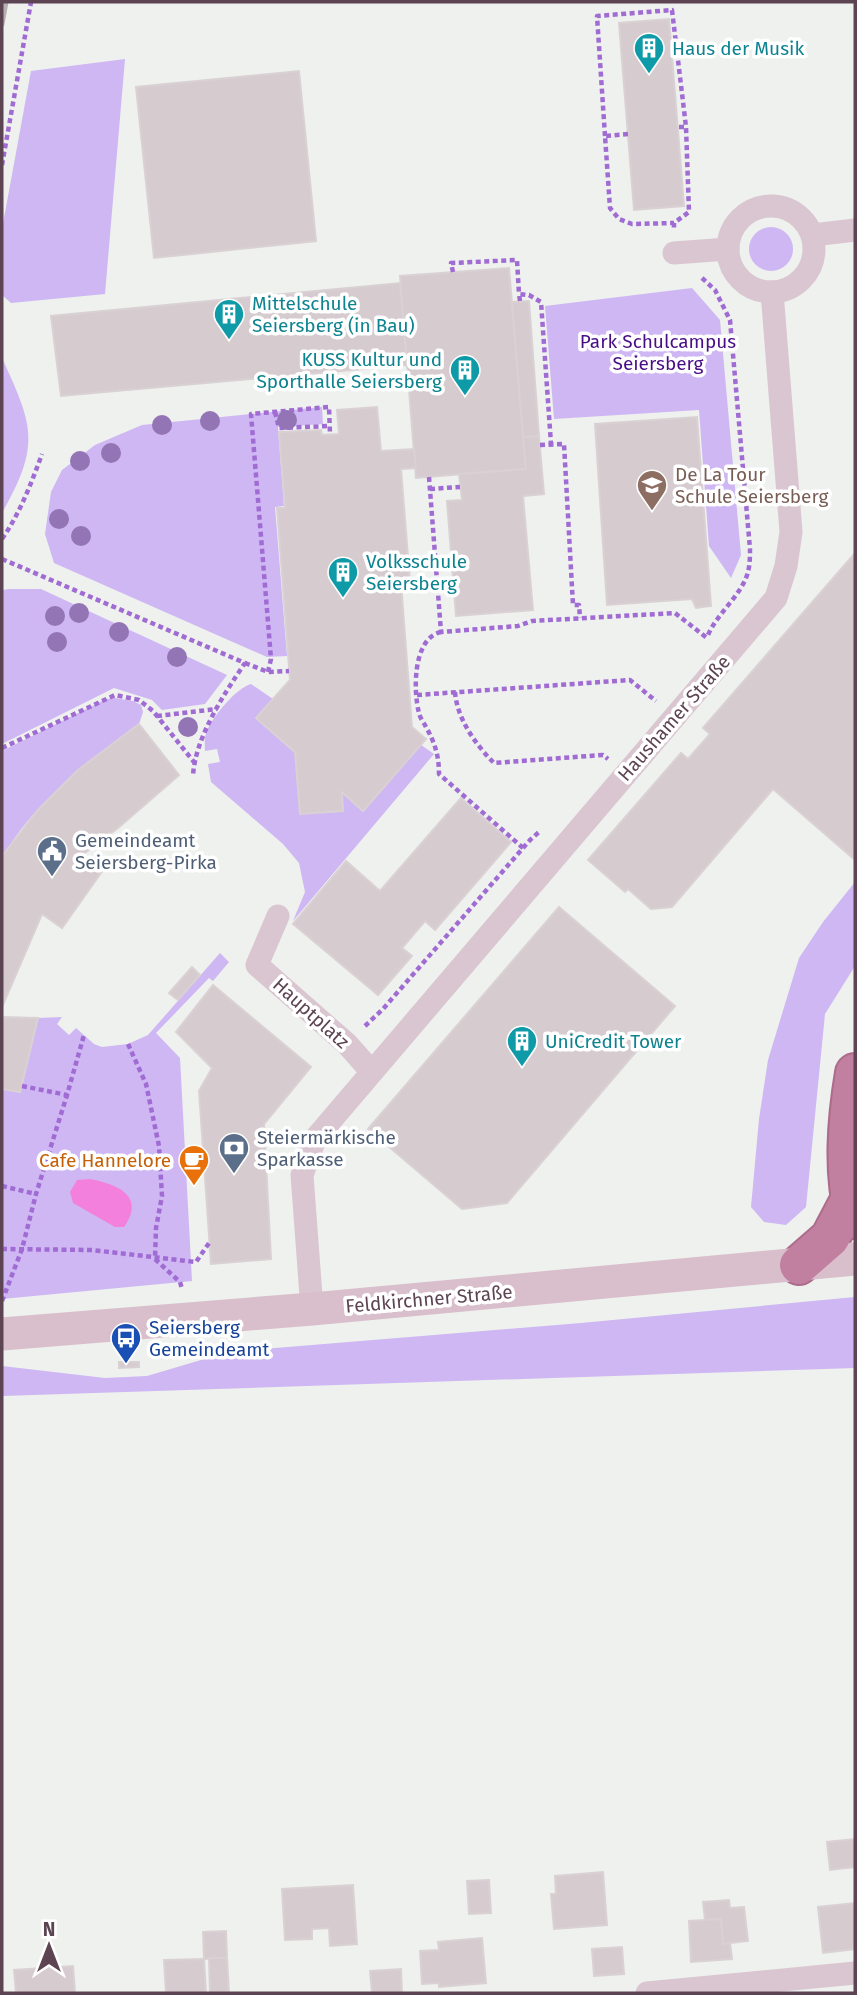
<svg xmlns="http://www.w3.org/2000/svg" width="857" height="1995" font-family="'Fira Sans',sans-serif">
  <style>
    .green { fill: #ceb7f3 }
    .water { fill: #f480dd }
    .building { fill: #d6ccd0; stroke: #dad1d4; stroke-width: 2 }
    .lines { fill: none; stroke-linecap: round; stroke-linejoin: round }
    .motorway-casing { stroke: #ae6c8c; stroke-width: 42 }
    .path { stroke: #a06cd4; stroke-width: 4.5; stroke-dasharray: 5 3.5; stroke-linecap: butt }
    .minor { stroke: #dac6d1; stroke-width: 23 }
    .secondary { stroke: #d9becb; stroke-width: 33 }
    .motorway { stroke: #c280a1; stroke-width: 38 }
    .rail { stroke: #b9afb3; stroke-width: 5 }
    .tree { fill: #9374b5 }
    .labels { text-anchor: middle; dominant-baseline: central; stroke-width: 7; stroke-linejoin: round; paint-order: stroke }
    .culture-label { font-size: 19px; fill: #0d838f; stroke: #fff; text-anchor: start }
    .park-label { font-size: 19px; fill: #490e86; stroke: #fff }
    .education-label { font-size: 19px; fill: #785e54; stroke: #fff; text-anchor: start }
    .street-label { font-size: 19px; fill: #5d4452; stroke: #fff }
    .service-label { font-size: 19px; fill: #4e5e75; stroke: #fff; text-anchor: start }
    .food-label { font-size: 19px; fill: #c56008; stroke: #fff; text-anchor: end }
    .transit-label { font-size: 19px; fill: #164399; stroke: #fff; text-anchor: start }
  </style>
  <rect width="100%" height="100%" fill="#eef1ee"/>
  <g class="green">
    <path d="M125 59 105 294 11 303 2 295V229L31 71Z"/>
    <circle cx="771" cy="249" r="22"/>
    <path d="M692 288 720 320 741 555 731 578 709 546 699 410 554 419 545 306Z"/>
    <path d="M2 358C33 426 41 444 2 513Z"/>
    <path d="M322 407 323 424 278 427 284 506 275 507 287 656 267 657 54 563 45 534 51 492 62 470 95 445 142 425Z"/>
    <path d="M9 589H41L227 675 205 704 162 710 152 700 114 688 2 744V590Z"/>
    <path d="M251 684 273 699 256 719 295 753 300 814 342 793 363 812 421 745 434 754 293 921 305 892 299 863 283 844 211 782 208 764 220 762 217 749 205 751C205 746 204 739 206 734 210 719 236 688 251 684Z"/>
    <path d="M115 698 133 701 141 705 143 712 139 724C87 762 35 801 2 858V751L106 699Z"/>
    <path d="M855 882V966L825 1014 806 1207 786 1225 764 1222 751 1207 759 1119 768 1060 799 958 823 922Z"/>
    <path d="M220 953 229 962 213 981 209 978 156 1033 180 1058 192 1281 2 1299V1089L21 1091 38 1018 62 1017 57 1024 69 1035 76 1028 94 1044 102 1047 128 1044 148 1035Z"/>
    <path d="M855 1297V1368L2 1396V1366L105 1378 147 1376 228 1352 581 1323Z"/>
  </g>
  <path class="water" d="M90 1179C117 1184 146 1196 124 1227H115L73 1203 70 1192 77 1180Z"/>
  <g class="building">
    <path d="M669 19 684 206 634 210 619 23Z"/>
    <path d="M299 71 316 241 154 258 136 87Z"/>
    <path d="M509 268 526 469 416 478 400 276Z"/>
    <path d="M400 283 407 365 61 396 51 316Z"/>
    <path d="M529 301 539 436 523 437 512 302Z"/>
    <path d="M377 407 381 451 414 449 416 468 401 469 410 582 401 583 412 727 426 739 363 811 342 792 343 811 300 814 295 752 256 718 290 680 277 508H285L279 432 321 430 322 435 339 434 337 410Z"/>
    <path d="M697 417 711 606 696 608 692 599 607 605 595 424Z"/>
    <path d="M539 436 544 494 523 496 533 610 456 616 447 501 462 500 459 474 526 469 523 437Z"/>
    <path d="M855 553V860L773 789 672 907 651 909 628 889 625 892 588 860 681 753 688 759 710 734 703 728Z"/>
    <path d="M139 724 179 775 118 828 82 855 103 870 62 928 42 914 2 1007V856L38 810 78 770Z"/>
    <path d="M461 798 511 842 435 930 425 921 402 948 412 956 378 995 293 924 346 861 380 891Z"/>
    <path d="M559 907 675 1006 507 1203 462 1209 368 1129Z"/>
    <path d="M192 967 200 975 178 1000 169 993Z"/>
    <path d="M213 985 311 1067 264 1124 271 1259 211 1264 199 1091 212 1068 176 1032Z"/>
    <path d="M2 1017 38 1018 20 1092 2 1089Z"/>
    <path d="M119 1362H139V1367L119 1368Z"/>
    <path d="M855 1839V1867L830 1870 827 1842Z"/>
    <path d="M603 1872 607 1925 554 1929 551 1894H556L555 1876Z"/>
    <path d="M489 1880 491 1913 469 1914 467 1881Z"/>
    <path d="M353 1885 357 1944 330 1946 329 1928 312 1929V1939L285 1940 282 1889Z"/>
    <path d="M729 1900 730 1908 744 1907 748 1941 723 1944 721 1919 705 1920 703 1902Z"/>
    <path d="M855 1903V1949L823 1953 818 1907Z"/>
    <path d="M721 1919 723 1944 730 1943 732 1959 691 1962 689 1921Z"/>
    <path d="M226 1931 227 1958 204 1959 203 1932Z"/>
    <path d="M482 1938 486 1983 439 1987V1983L422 1984 420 1951 439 1950 438 1942Z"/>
    <path d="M622 1947 624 1974 594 1976 592 1949Z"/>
    <path d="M209 1958H227L229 1993H210Z"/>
    <path d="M204 1959 206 1993H166L164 1960Z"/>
    <path d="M73 1966 75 1993H16L14 1970Z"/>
    <path d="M401 1969 402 1993H372L370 1971Z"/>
  </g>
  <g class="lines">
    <g class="motorway-casing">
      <g id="motorway">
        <path d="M855 1073C847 1121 843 1172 855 1219"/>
        <path d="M799 1265 830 1238 850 1200"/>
      </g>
    </g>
    <g class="path">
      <path d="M679 127H686"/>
      <path d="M628 134 605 136 610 208 619 219 632 224 674 223"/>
      <path d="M605 136 597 16 672 10 686 127 689 212 674 223V229"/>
      <path d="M2 165 31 2"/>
      <path d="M453 272 451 263 517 260 519 294"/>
      <path d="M702 278 715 290 730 320 750 549C750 556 750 564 748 572 742 595 718 612 708 635"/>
      <path d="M520 301 519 294 529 295 541 302 551 444"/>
      <path d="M275 412 279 428 330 426"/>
      <path d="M540 445 564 444 573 605H579L580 618"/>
      <path d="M429 477 441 632 518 626 532 621 675 613 707 638"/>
      <path d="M430 489 460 487"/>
      <path d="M2 539C20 513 31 484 42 454"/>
      <path d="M2 559 245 663C224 694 195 738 193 776"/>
      <path d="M441 632C413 638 413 690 419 713 420 718 424 723 426 727 435 743 439 756 439 774L523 848"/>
      <path d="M245 663 268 672 289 671"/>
      <path d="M268 672 271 659 251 414 329 407 330 434"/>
      <path d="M455 692C457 719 476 745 494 763L603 755 608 759"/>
      <path d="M417 695 630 680 656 701"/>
      <path d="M157 716 217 709"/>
      <path d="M2 748 115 695 139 700 153 711 194 762"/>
      <path d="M365 1026 383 1009 530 840 539 832"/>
      <path d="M128 1044 146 1084 159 1146 162 1196 156 1228 155 1259 180 1282 182 1289"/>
      <path d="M22 1086 67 1095 84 1035"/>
      <path d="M47 1164 75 1167 158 1160"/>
      <path d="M2 1186 36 1194"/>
      <path d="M2 1249 92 1250 196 1262 209 1243"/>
      <path d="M2 1301 22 1249 36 1194 67 1095"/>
    </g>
    <g class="minor">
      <circle cx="771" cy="249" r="43"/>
      <path d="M813 235 855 230"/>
      <path d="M674 253 728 249"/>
      <path d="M278 916 257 965 347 1044 371 1071"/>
      <path d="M312 1309 302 1175 315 1139 776 598 786 566 791 532 772 292"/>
      <path d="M647 1993 855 1973"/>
    </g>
    <path class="secondary" d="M2 1334 312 1309 855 1259"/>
    <use href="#motorway" class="motorway"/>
    <path class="rail" d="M2 24 6 2"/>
  </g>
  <g class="tree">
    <circle cx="287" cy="420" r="10"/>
    <circle cx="210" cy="421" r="10"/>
    <circle cx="162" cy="425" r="10"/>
    <circle cx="111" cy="453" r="10"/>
    <circle cx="80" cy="461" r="10"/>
    <circle cx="59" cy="519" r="10"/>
    <circle cx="81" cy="536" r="10"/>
    <circle cx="79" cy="613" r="10"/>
    <circle cx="55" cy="616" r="10"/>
    <circle cx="119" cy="632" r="10"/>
    <circle cx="57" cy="642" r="10"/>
    <circle cx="177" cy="657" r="10"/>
    <circle cx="188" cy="727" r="10"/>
  </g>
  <defs>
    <g id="building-pin" transform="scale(1.575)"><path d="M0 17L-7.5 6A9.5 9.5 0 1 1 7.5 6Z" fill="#0f9aa8" stroke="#fff"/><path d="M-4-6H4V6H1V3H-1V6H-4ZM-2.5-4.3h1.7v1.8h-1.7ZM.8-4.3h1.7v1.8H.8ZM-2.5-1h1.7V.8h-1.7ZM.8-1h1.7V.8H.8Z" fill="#fff"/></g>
    <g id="school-pin" transform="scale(1.575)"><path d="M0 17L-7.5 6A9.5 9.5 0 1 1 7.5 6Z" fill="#8d6e63" stroke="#fff"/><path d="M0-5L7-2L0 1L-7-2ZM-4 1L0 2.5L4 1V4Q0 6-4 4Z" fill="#fff"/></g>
    <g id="civic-pin" transform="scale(1.575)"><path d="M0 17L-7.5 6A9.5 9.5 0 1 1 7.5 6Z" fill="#5c6f8a" stroke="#fff"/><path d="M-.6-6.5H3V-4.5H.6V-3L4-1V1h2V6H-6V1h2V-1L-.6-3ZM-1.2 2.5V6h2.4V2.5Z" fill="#fff"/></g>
    <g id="bank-pin" transform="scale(1.575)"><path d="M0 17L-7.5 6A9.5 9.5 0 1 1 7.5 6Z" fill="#5c6f8a" stroke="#fff"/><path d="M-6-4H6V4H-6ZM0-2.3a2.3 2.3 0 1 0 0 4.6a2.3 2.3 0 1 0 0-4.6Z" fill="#fff"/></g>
    <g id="cafe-pin" transform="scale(1.575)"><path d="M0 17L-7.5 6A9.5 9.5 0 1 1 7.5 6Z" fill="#e8710a" stroke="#fff"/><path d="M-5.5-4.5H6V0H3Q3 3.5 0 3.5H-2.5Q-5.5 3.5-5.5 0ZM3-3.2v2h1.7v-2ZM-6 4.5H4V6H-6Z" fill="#fff"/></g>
    <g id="bus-pin" transform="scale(1.575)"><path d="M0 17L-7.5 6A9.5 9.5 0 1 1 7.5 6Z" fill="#1a4fb4" stroke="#fff"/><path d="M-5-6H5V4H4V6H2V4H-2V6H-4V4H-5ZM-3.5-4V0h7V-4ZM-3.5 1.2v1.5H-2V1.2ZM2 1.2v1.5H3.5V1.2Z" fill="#fff"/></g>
  </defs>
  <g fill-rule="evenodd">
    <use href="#building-pin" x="649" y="48"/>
    <use href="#building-pin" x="229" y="314"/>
    <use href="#building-pin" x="465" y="370"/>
    <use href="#school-pin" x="652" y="485"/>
    <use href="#building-pin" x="343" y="572"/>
    <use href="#civic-pin" x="52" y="851"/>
    <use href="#building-pin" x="522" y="1041"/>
    <use href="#bank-pin" x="234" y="1148"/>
    <use href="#cafe-pin" x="194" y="1160"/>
    <use href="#bus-pin" x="126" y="1338"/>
  </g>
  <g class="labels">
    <g class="culture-label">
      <text x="672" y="48">Haus der Musik</text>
      <text x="252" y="303">Mittelschule<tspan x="252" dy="22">Seiersberg (in Bau)</tspan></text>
      <text x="442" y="359" text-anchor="end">KUSS Kultur und<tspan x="442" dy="22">Sporthalle Seiersberg</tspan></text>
      <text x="366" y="561">Volksschule<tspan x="366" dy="22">Seiersberg</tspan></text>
      <text x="545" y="1041">UniCredit Tower</text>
    </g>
    <g class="park-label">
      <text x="658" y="341">Park Schulcampus<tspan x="658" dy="22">Seiersberg</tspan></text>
    </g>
    <g class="education-label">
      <text x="675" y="474">De La Tour<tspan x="675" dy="22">Schule Seiersberg</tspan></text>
    </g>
    <g class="street-label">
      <text transform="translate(674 718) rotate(-49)">Haushamer Straße</text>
      <text transform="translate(311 1013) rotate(42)">Hauptplatz</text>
      <text transform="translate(429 1299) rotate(-5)">Feldkirchner Straße</text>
    </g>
    <g class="service-label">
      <text x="75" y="840">Gemeindeamt<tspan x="75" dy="22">Seiersberg-Pirka</tspan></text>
      <text x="257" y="1137">Steiermärkische<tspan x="257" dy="22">Sparkasse</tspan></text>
    </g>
    <g class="food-label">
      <text x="171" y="1160">Cafe Hannelore</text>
    </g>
    <g class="transit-label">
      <text x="149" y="1327">Seiersberg<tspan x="149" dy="22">Gemeindeamt</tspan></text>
    </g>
  </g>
  <rect width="857" height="1995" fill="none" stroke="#5d4452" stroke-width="7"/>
  <g transform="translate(49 1946)" stroke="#ffffff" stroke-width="5" paint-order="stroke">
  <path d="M0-5L12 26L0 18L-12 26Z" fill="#5d4452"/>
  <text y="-10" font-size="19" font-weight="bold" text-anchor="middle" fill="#5d4452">N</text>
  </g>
</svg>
